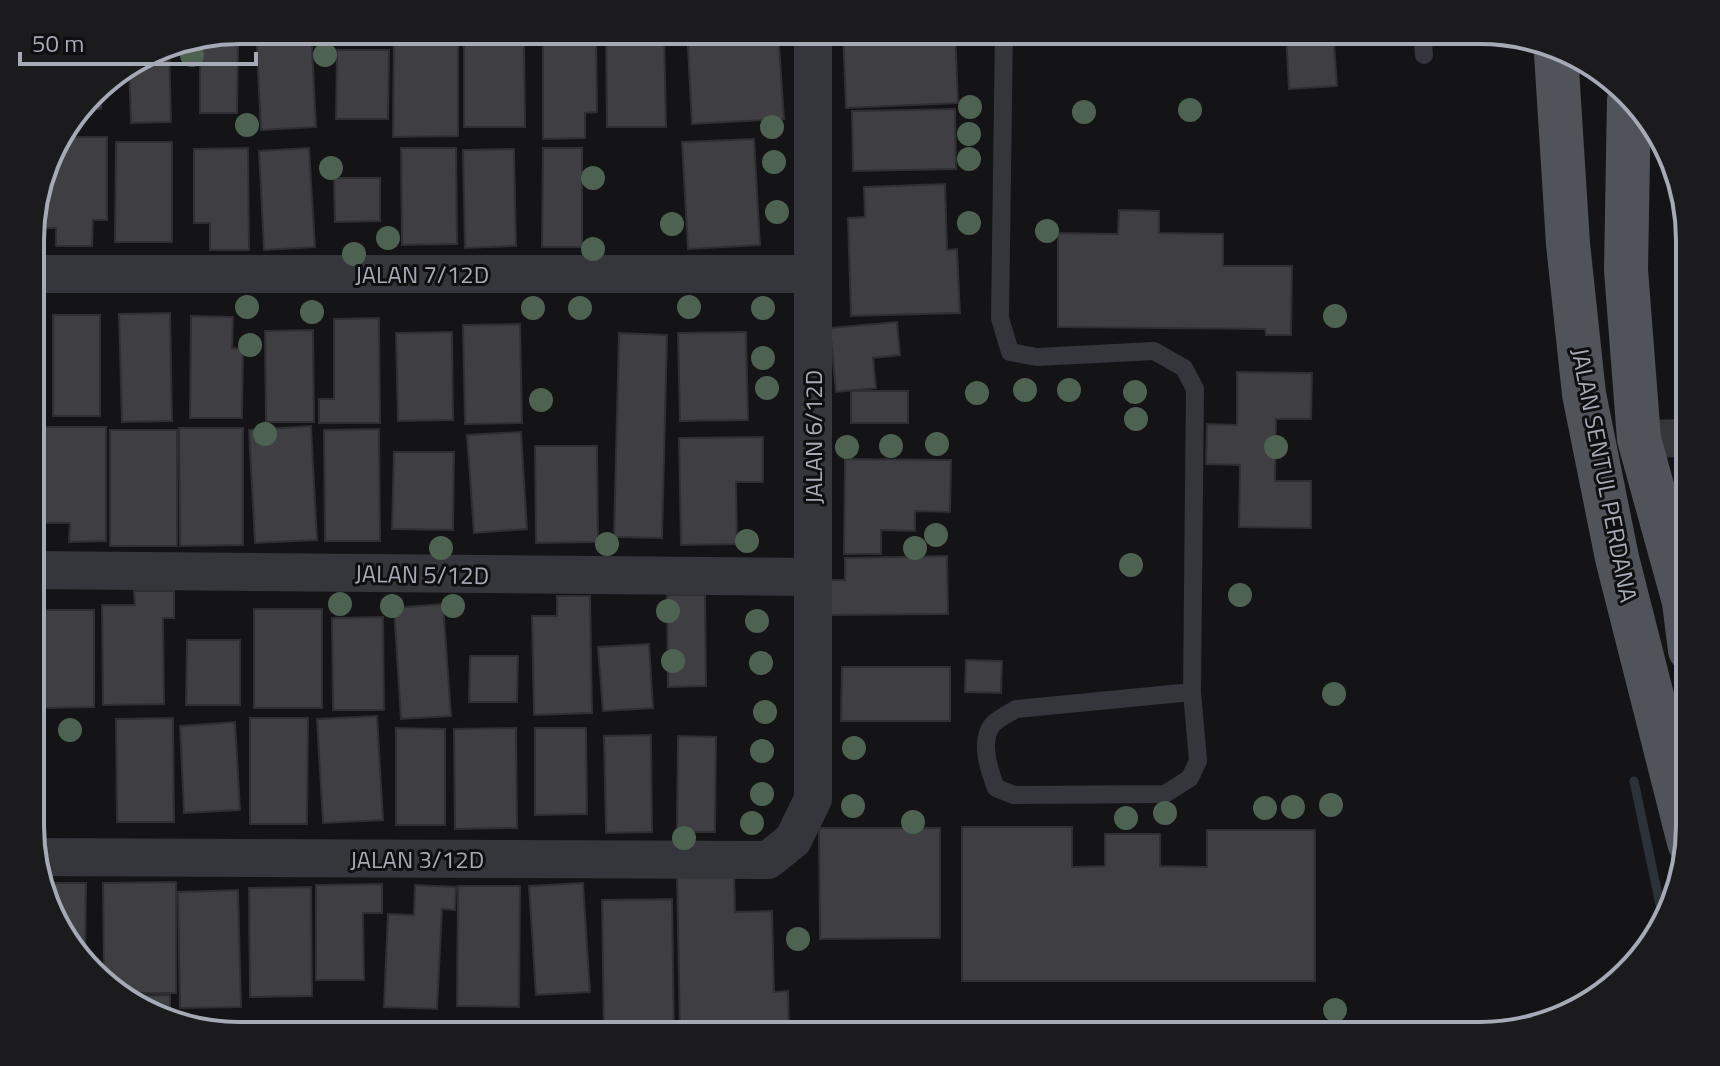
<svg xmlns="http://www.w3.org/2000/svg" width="1720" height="1066" font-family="'Titillium Web',sans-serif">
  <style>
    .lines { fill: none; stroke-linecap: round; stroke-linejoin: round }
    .stream { stroke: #2b323a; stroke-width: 9 }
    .building { fill: #3f3f43; stroke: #2f2e32; stroke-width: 2 }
    .lane { stroke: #35363b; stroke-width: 18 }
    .street { stroke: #35363b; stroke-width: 38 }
    .primary { stroke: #51535a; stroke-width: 44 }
    .tree { fill: #4e6251 }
    .labels { text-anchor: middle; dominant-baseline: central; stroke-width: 6; stroke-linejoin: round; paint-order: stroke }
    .street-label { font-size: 24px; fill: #a6aab6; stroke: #0f0f11 }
    .rim { fill: none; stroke: #a6aab6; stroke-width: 4 }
  </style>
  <rect width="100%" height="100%" fill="#141416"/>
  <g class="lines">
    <path class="stream" d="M1634 781 1663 919"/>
  </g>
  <g class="building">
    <path d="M256 30H311L316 127 261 130Z"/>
    <path d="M394 30H458V136L393 137Z"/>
    <path d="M596 30 597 112 585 113V138L543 139V31Z"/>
    <path d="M606 30H664L666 127H607Z"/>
    <path d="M687 30H778L784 119 692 124Z"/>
    <path d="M843 30H955L958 103 846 108Z"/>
    <path d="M1333 30 1337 86 1289 89 1286 33Z"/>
    <path d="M524 41 525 127H464V43Z"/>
    <path d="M169 44 171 122 131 123 129 65 160 46Z"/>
    <path d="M200 45 238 46 237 113H200Z"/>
    <path d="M337 50H389L388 119H336Z"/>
    <path d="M101 82V109H81Z"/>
    <path d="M955 109 956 169 853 171 852 111Z"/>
    <path d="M59 137H107V220H93L92 246H56V228H37V196L52 146Z"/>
    <path d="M754 139 760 245 688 249 682 142Z"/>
    <path d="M116 142H172V242H115Z"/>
    <path d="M248 148 249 250H210V223H194V149Z"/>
    <path d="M309 148 315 247 264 250 259 151Z"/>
    <path d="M401 148H456L457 244 402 245Z"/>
    <path d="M543 148H582V247H542Z"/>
    <path d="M514 149 516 246 465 248 463 150Z"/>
    <path d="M334 178H380V221L335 222Z"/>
    <path d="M945 184 947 250 957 249 960 313 851 316 848 218 865 217 864 187Z"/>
    <path d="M1119 210 1159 211V233L1223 234V266H1292L1291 335H1266L1265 329 1058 327V233L1118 234Z"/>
    <path d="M170 313 172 421 122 422 119 314Z"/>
    <rect x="53" y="315" width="47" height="101"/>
    <path d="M191 316 233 317 232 348 243 349 242 418H190Z"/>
    <path d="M379 318 380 423H319V399H334V319Z"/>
    <path d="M897 322 900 355 873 358 876 388 836 392 830 328Z"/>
    <path d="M520 324 522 423 465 424 463 325Z"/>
    <path d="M313 330 314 422H266L265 331Z"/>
    <path d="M452 332 453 420 398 421 396 333Z"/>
    <path d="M746 332 748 420 680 421 678 333Z"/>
    <path d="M619 333 667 335 662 538 614 537Z"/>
    <path d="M1237 372 1312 373 1311 419H1276L1275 481H1311V528L1239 527 1240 465 1206 464 1207 424 1237 425Z"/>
    <rect x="851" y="391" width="57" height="32"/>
    <path d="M311 426 317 540 255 543 249 430Z"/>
    <path d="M32 427H106V541L69 542 70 523H33Z"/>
    <path d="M179 428H243V545L180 546Z"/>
    <path d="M379 429 380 541H325L324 430Z"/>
    <rect x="110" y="430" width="67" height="116"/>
    <path d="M521 432 527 529 474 533 467 435Z"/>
    <path d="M763 437V482H736L737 544 681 545 679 438Z"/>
    <path d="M535 446H597L598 542 536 543Z"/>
    <path d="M394 452H454L453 530 392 529Z"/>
    <path d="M845 459 951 460 950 512 915 511V531L881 530V554H844Z"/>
    <path d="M947 556 948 614 831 615V580H845V558Z"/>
    <path d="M134 591H174V618H163L164 704 103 705 102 605H135Z"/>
    <path d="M667 595H705L706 686 668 687Z"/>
    <path d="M557 596H590L592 713 534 715 532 616H557Z"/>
    <path d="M443 604 451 716 401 719 394 608Z"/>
    <rect x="254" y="609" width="68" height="99"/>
    <path d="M44 610H94V707L45 708Z"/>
    <path d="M383 617 384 710H333L332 618Z"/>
    <path d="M187 640H240V705H186Z"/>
    <path d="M649 644 653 708 603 711 598 647Z"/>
    <path d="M470 656H518L517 702H469Z"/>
    <path d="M966 660 1002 661 1001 693 965 692Z"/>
    <path d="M842 667H950V721H841Z"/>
    <path d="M377 716 383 820 323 823 317 719Z"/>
    <path d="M173 718 174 822H117L116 719Z"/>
    <path d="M250 718H308L307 824H250Z"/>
    <path d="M235 722 240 810 184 813 180 726Z"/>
    <path d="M396 728 445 729V825H396Z"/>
    <path d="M516 728 517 828 455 829 454 729Z"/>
    <path d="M535 728H586L587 814 535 815Z"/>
    <path d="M651 735 652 832 606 833 604 736Z"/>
    <path d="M678 736 716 737 715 832H677Z"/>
    <path d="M962 827H1072V867L1105 866V834H1160V866L1207 867V830H1315V981H962Z"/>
    <path d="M819 828H940V938L820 939Z"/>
    <path d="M734 872 735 912 772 911 774 992 788 991 789 1036H718V1032L680 1034 677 874Z"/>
    <path d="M176 882V993H117L104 980 103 883Z"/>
    <path d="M49 883H86L85 960 58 932 50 906Z"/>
    <path d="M583 883 590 992 536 995 529 886Z"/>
    <path d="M382 884V913H363L364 980H316V885Z"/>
    <path d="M415 885 456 887 455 910 442 909 437 1009 384 1007 388 914 414 915Z"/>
    <path d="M458 886H520L519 1007 457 1006Z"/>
    <path d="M311 887 312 996 250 997 249 888Z"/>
    <path d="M238 890 241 1007 180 1008 178 892Z"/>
    <path d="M672 899 674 1036H604L602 900Z"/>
    <path d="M170 995V1015L124 1001 119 996Z"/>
  </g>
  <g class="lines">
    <g class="lane">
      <path d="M1004 30 1000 318 1010 352 1037 357 1154 351 1184 368 1195 389 1192 692 1198 761 1190 778 1165 794 1014 795 996 788C989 770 979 740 993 724 999 718 1008 714 1016 709L1192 692"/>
      <path d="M1422 30 1424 55"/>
    </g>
    <g class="street">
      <path d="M32 274H813"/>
      <path d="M1639 439 1690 438"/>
      <path d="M32 570 813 577"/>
      <path d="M33 857 768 860 793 840 813 799V30"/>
    </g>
    <g class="primary">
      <path d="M1556 53 1568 244 1584 394 1617 558 1689 842"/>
      <path d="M1629 100 1626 270 1639 439 1684 602 1690 650"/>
    </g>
  </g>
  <g class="tree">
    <circle cx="192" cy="55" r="12"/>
    <circle cx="325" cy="55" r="12"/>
    <circle cx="970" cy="107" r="12"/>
    <circle cx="1190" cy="110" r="12"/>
    <circle cx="1084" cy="112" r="12"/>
    <circle cx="247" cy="125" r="12"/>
    <circle cx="772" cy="127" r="12"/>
    <circle cx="969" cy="134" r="12"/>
    <circle cx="969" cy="159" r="12"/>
    <circle cx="774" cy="162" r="12"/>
    <circle cx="331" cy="168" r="12"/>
    <circle cx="593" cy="178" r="12"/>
    <circle cx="777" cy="212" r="12"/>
    <circle cx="969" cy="223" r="12"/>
    <circle cx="672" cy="224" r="12"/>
    <circle cx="1047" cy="231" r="12"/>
    <circle cx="388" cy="238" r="12"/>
    <circle cx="593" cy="249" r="12"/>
    <circle cx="354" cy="254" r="12"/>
    <circle cx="247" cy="307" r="12"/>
    <circle cx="689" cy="307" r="12"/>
    <circle cx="533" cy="308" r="12"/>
    <circle cx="580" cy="308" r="12"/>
    <circle cx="763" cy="308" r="12"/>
    <circle cx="312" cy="312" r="12"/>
    <circle cx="1335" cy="316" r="12"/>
    <circle cx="250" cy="345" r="12"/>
    <circle cx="763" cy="358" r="12"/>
    <circle cx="767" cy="388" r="12"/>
    <circle cx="1025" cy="390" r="12"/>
    <circle cx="1069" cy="390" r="12"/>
    <circle cx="1135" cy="392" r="12"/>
    <circle cx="977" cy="393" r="12"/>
    <circle cx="541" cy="400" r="12"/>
    <circle cx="1136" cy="419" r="12"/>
    <circle cx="265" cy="434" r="12"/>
    <circle cx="937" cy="444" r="12"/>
    <circle cx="891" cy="446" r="12"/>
    <circle cx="847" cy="447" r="12"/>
    <circle cx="1276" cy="447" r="12"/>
    <circle cx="936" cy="535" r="12"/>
    <circle cx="747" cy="541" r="12"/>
    <circle cx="607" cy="544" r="12"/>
    <circle cx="441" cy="548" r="12"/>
    <circle cx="915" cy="548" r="12"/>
    <circle cx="1131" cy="565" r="12"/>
    <circle cx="1240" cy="595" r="12"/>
    <circle cx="340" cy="604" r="12"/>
    <circle cx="392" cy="606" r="12"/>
    <circle cx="453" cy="606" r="12"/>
    <circle cx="668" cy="611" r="12"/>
    <circle cx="757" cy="621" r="12"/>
    <circle cx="673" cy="661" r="12"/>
    <circle cx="761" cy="663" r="12"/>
    <circle cx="1334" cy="694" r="12"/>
    <circle cx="765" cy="712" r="12"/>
    <circle cx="70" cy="730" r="12"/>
    <circle cx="854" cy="748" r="12"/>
    <circle cx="762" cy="751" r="12"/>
    <circle cx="762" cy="794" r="12"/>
    <circle cx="1331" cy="805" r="12"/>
    <circle cx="853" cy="806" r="12"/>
    <circle cx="1293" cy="807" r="12"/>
    <circle cx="1265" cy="808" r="12"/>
    <circle cx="1165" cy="813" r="12"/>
    <circle cx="1126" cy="818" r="12"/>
    <circle cx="913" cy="822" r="12"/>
    <circle cx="752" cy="823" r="12"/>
    <circle cx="684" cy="838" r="12"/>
    <circle cx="798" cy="939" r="12"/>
    <circle cx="1335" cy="1010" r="12"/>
  </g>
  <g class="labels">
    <g class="street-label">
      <text x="422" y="274">JALAN 7/12D</text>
      <text transform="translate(813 437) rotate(-90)">JALAN 6/12D</text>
      <text transform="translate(1605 475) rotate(79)">JALAN SENTUL PERDANA</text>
      <text transform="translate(422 574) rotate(1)">JALAN 5/12D</text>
      <text x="417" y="859">JALAN 3/12D</text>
    </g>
  </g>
  <path d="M0 0H1720V1066H0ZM240 44H1480A196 196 0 0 1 1676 240V826A196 196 0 0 1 1480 1022H240A196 196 0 0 1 44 826V240A196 196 0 0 1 240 44Z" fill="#1b1b1e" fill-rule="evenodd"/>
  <path class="rim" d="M240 44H1480A196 196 0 0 1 1676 240V826A196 196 0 0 1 1480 1022H240A196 196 0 0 1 44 826V240A196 196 0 0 1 240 44Z"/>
  <path d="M20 52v12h236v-12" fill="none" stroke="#a6aab6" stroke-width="4"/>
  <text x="32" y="52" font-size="24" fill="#a6aab6" stroke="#0f0f11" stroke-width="6" paint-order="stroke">50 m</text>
</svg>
